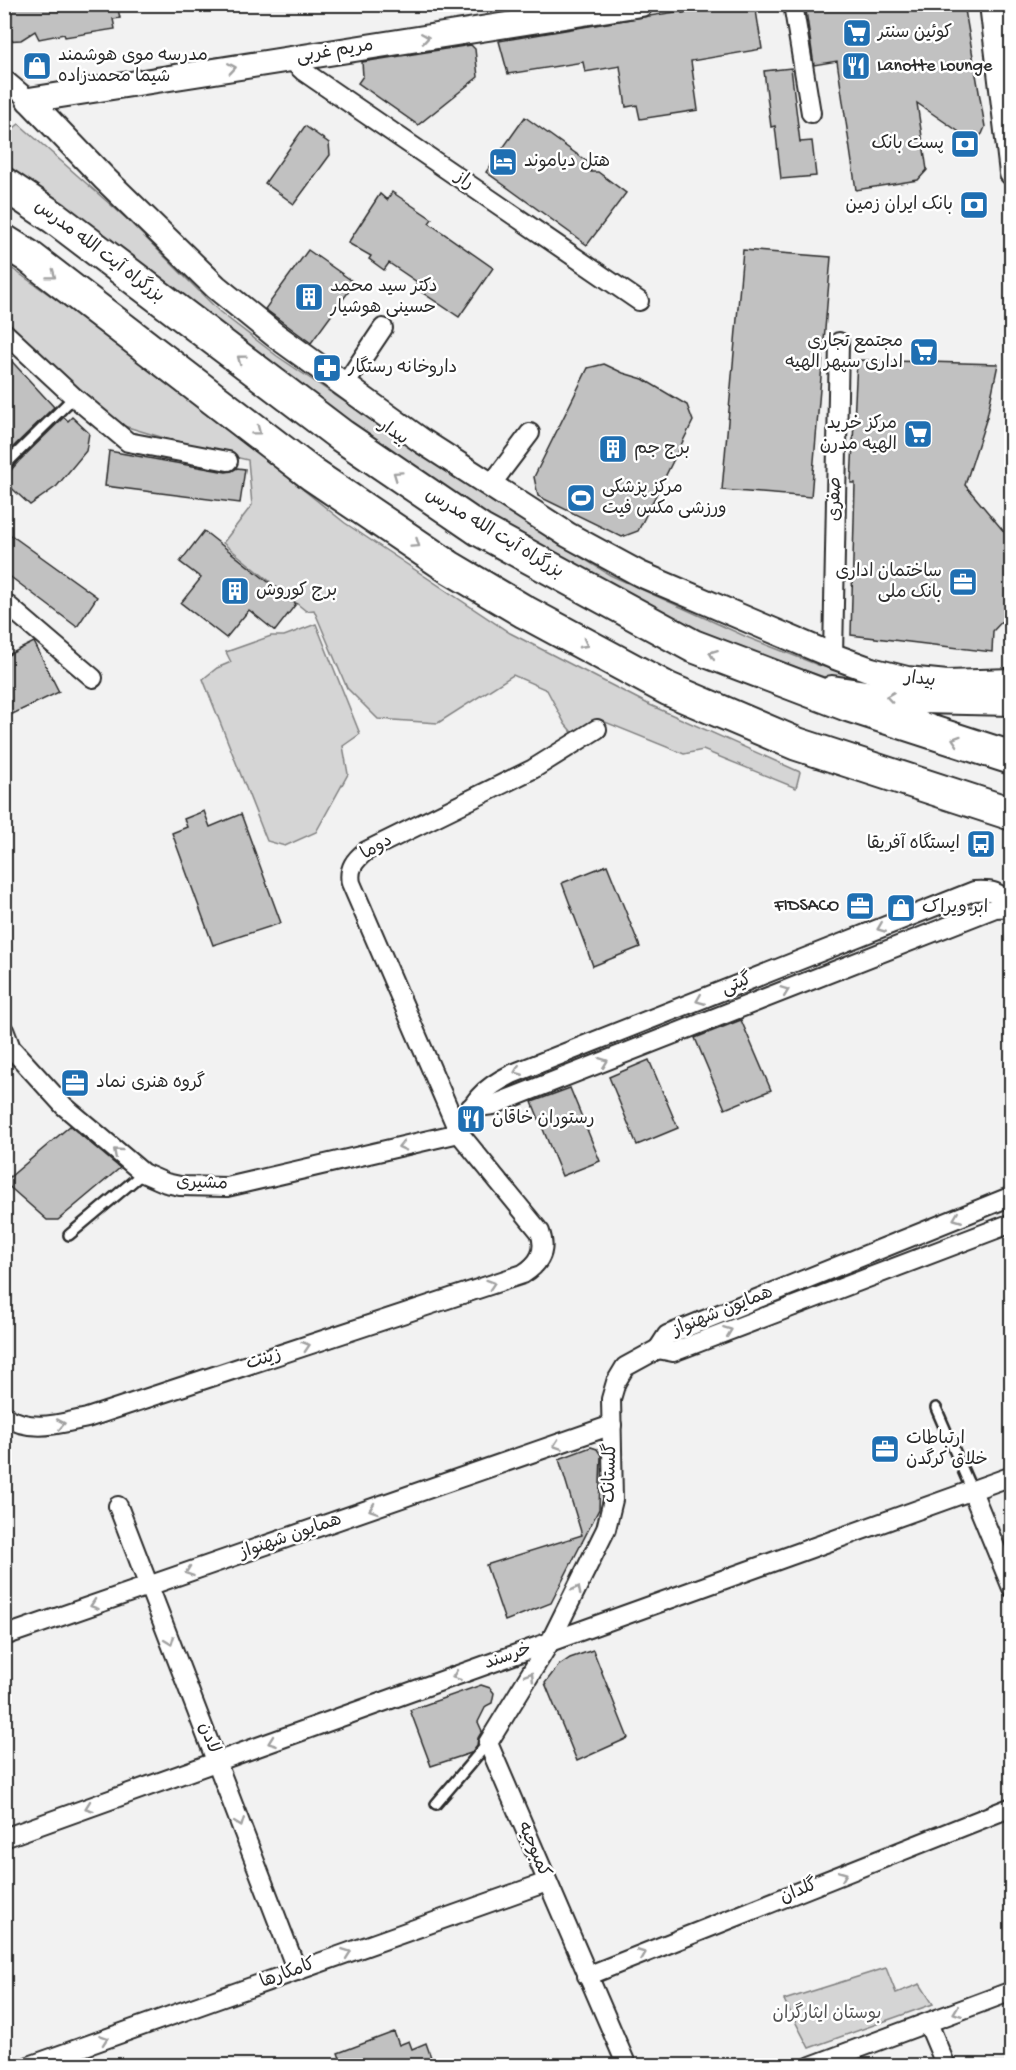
<svg xmlns="http://www.w3.org/2000/svg" width="1016" height="2070" font-family="'Gochi Hand','Playpen Sans Arabic',sans-serif">
  <style>
    .green { fill: #d5d5d5; stroke: #808080; stroke-width: 1.5 }
    .building { fill: #c1c1c1; stroke: #2b2b2b; stroke-width: 1.5 }
    .lines { fill: none; stroke-linecap: round; stroke-linejoin: round }
    .lane-casing { stroke: #2b2b2b; stroke-width: 14 }
    .street-casing { stroke: #2b2b2b; stroke-width: 22 }
    .secondary-casing { stroke: #2b2b2b; stroke-width: 28 }
    .highway-casing { stroke: #2b2b2b; stroke-width: 36 }
    .lane { stroke: #fff; stroke-width: 9 }
    .street { stroke: #fff; stroke-width: 18 }
    .secondary { stroke: #fff; stroke-width: 24 }
    .highway { stroke: #fff; stroke-width: 32 }
    .oneway { stroke: #a0a0a0 }
    .labels { text-anchor: middle; dominant-baseline: central; stroke-width: 5; stroke-linejoin: round; paint-order: stroke }
    .poi-label { font-size: 18px; fill: #2b2b2b; stroke: #fff; text-anchor: start }
    .street-label { font-size: 18px; fill: #2b2b2b; stroke: #fff }
    .park-label { font-size: 18px; fill: #565656; stroke: #fff }
  </style>
  <rect width="100%" height="100%" fill="#f2f2f2"/>
  <filter id="ink" filterUnits="userSpaceOnUse"><feTurbulence type="fractalNoise" baseFrequency=".0167" numOctaves="2"/><feDisplacementMap in="SourceGraphic" scale="12" xChannelSelector="R" yChannelSelector="G"/><feConvolveMatrix kernelMatrix="1 2 1 2 8 2 1 2 1" color-interpolation-filters="sRGB"/></filter>
  <g filter="url(#ink)">
    <g class="green">
      <path d="M19 124 128 220 220 312 277 356 497 505 610 575 749 638 818 665 883 685 827 678 723 642 620 597 478 517 5 172V135Z"/>
      <path d="M4 263 54 298 231 432 345 523 510 633 650 705 800 772 796 788 703 750 684 754 598 719 576 737 565 724 547 690 513 675 438 723 378 719 347 688 314 610 306 611 223 543 252 505 248 460 201 449 124 426 54 371 5 321Z"/>
      <path d="M316 624 360 734 343 746 348 774 316 832 285 846 267 841 203 679 217 668 231 662 226 652 271 636H284Z"/>
      <path d="M886 1968 896 1993 920 1984 933 2004 809 2048 784 2000Z"/>
    </g>
    <g class="building">
      <path d="M4 4H117L120 18 113 19 115 29 65 37 64 34 39 39 35 31 21 40 4 41Z"/>
      <path d="M739 4H755L762 49 691 61 698 110 640 119 637 105 626 107 620 66 585 72 583 62 508 74 499 41 649 16 682 11V13Z"/>
      <path d="M805 4H964L985 127 982 134 977 138H968L917 103 927 170 918 180 856 190 837 61 814 65Z"/>
      <path d="M471 45 475 49 478 77 418 125 358 83 363 76 362 62Z"/>
      <path d="M791 68 800 142 812 141 816 176 781 179 775 126 771 127 764 71Z"/>
      <path d="M525 117 589 163 591 172H598L626 193 587 245 486 172Z"/>
      <path d="M305 126 329 143 330 155 294 204 265 183Z"/>
      <path d="M392 192 432 219 429 223 493 268 459 317 414 287 417 282 389 263 384 270 369 259 371 256 348 243 380 194 387 200Z"/>
      <path d="M308 250 355 283 311 343 265 309Z"/>
      <path d="M743 250 831 257 811 497 722 490Z"/>
      <path d="M4 353 54 407 10 450 4 443Z"/>
      <path d="M857 360 998 364 987 417 965 485 1011 540V612L993 631 992 652 851 635 855 483H851Z"/>
      <path d="M604 364 623 373 643 379 687 405 693 421 638 531 622 537 538 496 534 477 588 368Z"/>
      <path d="M64 417 68 421 72 417 89 433 86 451 57 486 30 505 4 481V478L19 461Z"/>
      <path d="M109 451 226 472 232 471 237 468 245 469 240 503 105 486Z"/>
      <path d="M4 530 97 597 77 627 4 572Z"/>
      <path d="M204 531 296 604 275 631 249 610 226 638 181 603 201 578 180 562Z"/>
      <path d="M34 642 59 692 4 718V657Z"/>
      <path d="M204 811 210 827 241 814 281 923 213 945 172 833 187 827 184 819Z"/>
      <path d="M607 865 640 947 593 966 562 883Z"/>
      <path d="M741 1020 771 1090 725 1109 695 1038Z"/>
      <path d="M649 1060 678 1128 637 1145 609 1077Z"/>
      <path d="M570 1088 600 1161 562 1176 532 1102Z"/>
      <path d="M70 1126 120 1168 58 1220H47L4 1182Z"/>
      <path d="M591 1447 597 1449 601 1455 599 1509 551 1603 505 1621 486 1565 582 1535 559 1459Z"/>
      <path d="M593 1650 628 1738 577 1761 545 1683 558 1666 570 1658Z"/>
      <path d="M481 1685 490 1688 494 1693 492 1703 486 1706 478 1722 482 1731 478 1738 477 1745 471 1753 431 1766 410 1710Z"/>
      <path d="M394 2032 399 2045 409 2041 412 2049 426 2043 434 2066H343L338 2053Z"/>
    </g>
    <g class="lines">
      <g class="lane-casing">
        <g id="lane">
          <path d="M4 466 74 397"/>
          <path d="M69 1235 143 1173"/>
          <path d="M936 1408 972 1491"/>
          <path d="M436 1804 488 1743"/>
        </g>
      </g>
      <g class="street-casing">
        <g id="street">
          <path d="M793 4 811 113"/>
          <path d="M290 59 303 71 639 301"/>
          <path d="M4 79 29 100"/>
          <path d="M4 332 74 397 128 442 228 461"/>
          <path d="M344 386 383 328"/>
          <path d="M490 486 530 433"/>
          <path d="M4 602 93 678"/>
          <path d="M833 656 839 342"/>
          <path d="M4 1030 11 1048 64 1106 143 1173 166 1183 180 1186 227 1187 459 1133"/>
          <path d="M470 1108 493 1105 995 908 1012 907"/>
          <path d="M459 1133C472 1102 481 1089 512 1074L974 891C993 890 997 891 1012 905"/>
          <path d="M658 1349 667 1335 1012 1196"/>
          <path d="M658 1349 673 1352 1012 1223"/>
          <path d="M4 1416C32 1433 58 1424 87 1418L523 1274C539 1264 547 1251 540 1232L459 1133 351 883C348 868 355 860 366 851L533 769 597 729"/>
          <path d="M972 1491 1012 1588"/>
          <path d="M118 1506 297 1971"/>
          <path d="M4 1636 612 1425"/>
          <path d="M4 1838 1012 1476"/>
          <path d="M587 1976 1012 1807"/>
          <path d="M928 2023 946 2066"/>
          <path d="M29 2066 547 1882"/>
          <path d="M627 2066 488 1743 550 1642 606 1529 613 1500 611 1399 616 1382 625 1367 658 1349"/>
          <path d="M811 2066 1012 1991"/>
        </g>
      </g>
      <g class="secondary-casing">
        <g id="secondary">
          <path d="M992 4 1012 173"/>
          <path d="M29 100 105 179 216 287 275 335 422 441 568 535 640 574 833 656 871 670 907 679 947 683 1012 681"/>
          <path d="M29 100 641 4"/>
          <path d="M832 688 921 701 1012 703"/>
        </g>
      </g>
      <g class="highway-casing">
        <g id="highway">
          <path d="M4 184 55 218 342 436 480 530 693 646 848 705 1012 758"/>
          <path d="M4 241 28 256 313 475 449 567 525 612 668 689 797 744 1012 814"/>
        </g>
      </g>
      <use href="#lane" class="lane"/>
      <use href="#street" class="street"/>
      <use href="#secondary" class="secondary"/>
      <use href="#highway" class="highway"/>
    </g>
    <defs><path id="oneway-chevron" d="M-2-3.5L2.5 0L-2 3.5" fill="none" stroke-width="1.6" stroke-linecap="round" stroke-linejoin="round" transform="scale(1.5)"/></defs>
    <g class="oneway">
      <use href="#oneway-chevron" transform="translate(425 38) rotate(-9)"/>
      <use href="#oneway-chevron" transform="translate(232 68) rotate(-9)"/>
      <use href="#oneway-chevron" transform="translate(52 275) rotate(37)"/>
      <use href="#oneway-chevron" transform="translate(241 359) rotate(-143)"/>
      <use href="#oneway-chevron" transform="translate(257 431) rotate(37)"/>
      <use href="#oneway-chevron" transform="translate(397 475) rotate(-145)"/>
      <use href="#oneway-chevron" transform="translate(416 544) rotate(34)"/>
      <use href="#oneway-chevron" transform="translate(584 644) rotate(28)"/>
      <use href="#oneway-chevron" transform="translate(713 654) rotate(-159)"/>
      <use href="#oneway-chevron" transform="translate(890 697) rotate(-172)"/>
      <use href="#oneway-chevron" transform="translate(956 740) rotate(-162)"/>
      <use href="#oneway-chevron" transform="translate(881 928) rotate(158)"/>
      <use href="#oneway-chevron" transform="translate(785 991) rotate(-21)"/>
      <use href="#oneway-chevron" transform="translate(700 1000) rotate(158)"/>
      <use href="#oneway-chevron" transform="translate(604 1062) rotate(-21)"/>
      <use href="#oneway-chevron" transform="translate(518 1071) rotate(158)"/>
      <use href="#oneway-chevron" transform="translate(402 1146) rotate(167)"/>
      <use href="#oneway-chevron" transform="translate(117 1152) rotate(-139)"/>
      <use href="#oneway-chevron" transform="translate(957 1218) rotate(158)"/>
      <use href="#oneway-chevron" transform="translate(491 1284) rotate(-18)"/>
      <use href="#oneway-chevron" transform="translate(728 1331) rotate(-21)"/>
      <use href="#oneway-chevron" transform="translate(306 1346) rotate(-18)"/>
      <use href="#oneway-chevron" transform="translate(61 1424) rotate(-11)"/>
      <use href="#oneway-chevron" transform="translate(557 1445) rotate(161)"/>
      <use href="#oneway-chevron" transform="translate(373 1509) rotate(161)"/>
      <use href="#oneway-chevron" transform="translate(189 1572) rotate(161)"/>
      <use href="#oneway-chevron" transform="translate(577 1590) rotate(-63)"/>
      <use href="#oneway-chevron" transform="translate(94 1605) rotate(161)"/>
      <use href="#oneway-chevron" transform="translate(170 1641) rotate(69)"/>
      <use href="#oneway-chevron" transform="translate(456 1676) rotate(160)"/>
      <use href="#oneway-chevron" transform="translate(530 1676) rotate(-58)"/>
      <use href="#oneway-chevron" transform="translate(272 1742) rotate(160)"/>
      <use href="#oneway-chevron" transform="translate(89 1807) rotate(160)"/>
      <use href="#oneway-chevron" transform="translate(240 1823) rotate(69)"/>
      <use href="#oneway-chevron" transform="translate(843 1875) rotate(-22)"/>
      <use href="#oneway-chevron" transform="translate(347 1953) rotate(-20)"/>
      <use href="#oneway-chevron" transform="translate(642 1954) rotate(-22)"/>
      <use href="#oneway-chevron" transform="translate(957 2012) rotate(159)"/>
      <use href="#oneway-chevron" transform="translate(104 2039) rotate(-19)"/>
    </g>
  </g>
  <defs>
    <g id="supermarket-square" transform="scale(1.5)"><rect x="-9" y="-9" width="18" height="18" rx="4" fill="#1f6fb2" stroke="#fff"/><path d="M-6-5.5h2.5l.6 2H6L4.5 2H-2.5L-4.4-4H-6ZM-1.5 3.2a1.3 1.3 0 1 0 .1 0ZM3 3.2a1.3 1.3 0 1 0 .1 0Z" fill="#fff"/></g>
    <g id="shop-square" transform="scale(1.5)"><rect x="-9" y="-9" width="18" height="18" rx="4" fill="#1f6fb2" stroke="#fff"/><path d="M-5-2.5h2.3a2.7 3.5 0 0 1 5.4 0H5L5.5 6h-11ZM-1.5-2.5h3a1.5 2.3 0 0 0-3 0Z" fill="#fff"/></g>
    <g id="restaurant-square" transform="scale(1.5)"><rect x="-9" y="-9" width="18" height="18" rx="4" fill="#1f6fb2" stroke="#fff"/><path d="M-5-6h1v4h1v-4h1v4h1v-4h1v5L-1.5 .5V6h-2V.5L-5-1ZM5-6V6H3V1.5H1.5Q1.5-4 5-6Z" fill="#fff"/></g>
    <g id="bank-square" transform="scale(1.5)"><rect x="-9" y="-9" width="18" height="18" rx="4" fill="#1f6fb2" stroke="#fff"/><path d="M-6-4H6V4H-6ZM0-2.3a2.3 2.3 0 1 0 0 4.6a2.3 2.3 0 1 0 0-4.6Z" fill="#fff"/></g>
    <g id="hotel-square" transform="scale(1.5)"><rect x="-9" y="-9" width="18" height="18" rx="4" fill="#1f6fb2" stroke="#fff"/><path d="M-6-4.5h1.5V1H6V5H4.5V3h-9V5H-6ZM-4 0a1.8 1.8 0 1 1 3.6 0ZM.5 0V-2.5h3Q6-2.5 6 0Z" fill="#fff"/></g>
    <g id="building-square" transform="scale(1.5)"><rect x="-9" y="-9" width="18" height="18" rx="4" fill="#1f6fb2" stroke="#fff"/><path d="M-4-6H4V6H1V3H-1V6H-4ZM-2.5-4.3h1.7v1.8h-1.7ZM.8-4.3h1.7v1.8H.8ZM-2.5-1h1.7V.8h-1.7ZM.8-1h1.7V.8H.8Z" fill="#fff"/></g>
    <g id="pharmacy-square" transform="scale(1.5)"><rect x="-9" y="-9" width="18" height="18" rx="4" fill="#1f6fb2" stroke="#fff"/><path d="M-2-6h4v4h4v4h-4v4h-4v-4h-4v-4h4Z" fill="#fff"/></g>
    <g id="stadium-square" transform="scale(1.5)"><rect x="-9" y="-9" width="18" height="18" rx="4" fill="#1f6fb2" stroke="#fff"/><path d="M0-5a6.5 5 0 1 0 0 10a6.5 5 0 1 0 0-10ZM-3.5-1.8h7v3.6h-7Z" fill="#fff"/></g>
    <g id="office-square" transform="scale(1.5)"><rect x="-9" y="-9" width="18" height="18" rx="4" fill="#1f6fb2" stroke="#fff"/><path d="M-6-3h4V-5.5h4V-3h4V5H-6ZM-1-4.5V-3h2v-1.5ZM-6 0V1H6V0Z" fill="#fff"/></g>
    <g id="bus-square" transform="scale(1.5)"><rect x="-9" y="-9" width="18" height="18" rx="4" fill="#1f6fb2" stroke="#fff"/><path d="M-5-6H5V4H4V6H2V4H-2V6H-4V4H-5ZM-3.5-4V0h7V-4ZM-3.5 1.2v1.5H-2V1.2ZM2 1.2v1.5H3.5V1.2Z" fill="#fff"/></g>
  </defs>
  <g fill-rule="evenodd">
    <use href="#supermarket-square" x="857" y="33"/>
    <use href="#shop-square" x="37" y="66"/>
    <use href="#restaurant-square" x="856" y="66"/>
    <use href="#bank-square" x="965" y="144"/>
    <use href="#hotel-square" x="503" y="162"/>
    <use href="#bank-square" x="974" y="205"/>
    <use href="#building-square" x="309" y="297"/>
    <use href="#supermarket-square" x="924" y="352"/>
    <use href="#pharmacy-square" x="327" y="368"/>
    <use href="#supermarket-square" x="918" y="434"/>
    <use href="#building-square" x="613" y="449"/>
    <use href="#stadium-square" x="581" y="498"/>
    <use href="#office-square" x="963" y="582"/>
    <use href="#building-square" x="235" y="591"/>
    <use href="#bus-square" x="981" y="844"/>
    <use href="#office-square" x="860" y="906"/>
    <use href="#shop-square" x="901" y="908"/>
    <use href="#office-square" x="75" y="1083"/>
    <use href="#restaurant-square" x="471" y="1119"/>
    <use href="#office-square" x="885" y="1449"/>
  </g>
  <g class="labels">
    <g class="poi-label">
      <text x="878" y="33">کوئین سنتر</text>
      <text x="58" y="56">مدرسه موی هوشمند<tspan x="58" dy="21">شیما محمدزاده</tspan></text>
      <text x="877" y="66">Lanotte Lounge</text>
      <text x="944" y="144" text-anchor="end">پست بانک</text>
      <text x="524" y="162">هتل دیاموند</text>
      <text x="953" y="205" text-anchor="end">بانک ایران زمین</text>
      <text x="330" y="287">دکتر سید محمد<tspan x="330" dy="21">حسینی هوشیار</tspan></text>
      <text x="903" y="342" text-anchor="end">مجتمع تجاری<tspan x="903" dy="21">اداری سپهر الهیه</tspan></text>
      <text x="348" y="368">داروخانه رستگار</text>
      <text x="897" y="424" text-anchor="end">مرکز خرید<tspan x="897" dy="21">الهیه مدرن</tspan></text>
      <text x="634" y="449">برج جم</text>
      <text x="602" y="488">مرکز پزشکی<tspan x="602" dy="21">ورزشی مکس فیت</tspan></text>
      <text x="942" y="572" text-anchor="end">ساختمان اداری<tspan x="942" dy="21">بانک ملی</tspan></text>
      <text x="256" y="591">برج کوروش</text>
      <text x="960" y="844" text-anchor="end">ایستگاه آفریقا</text>
      <text x="839" y="906" text-anchor="end">FIDSACO</text>
      <text x="922" y="908">ابر ویراک</text>
      <text x="96" y="1083">گروه هنری نماد</text>
      <text x="492" y="1119">رستوران خاقان</text>
      <text x="906" y="1439">ارتباطات<tspan x="906" dy="21">خلاق کرگدن</tspan></text>
    </g>
    <g class="street-label">
      <text transform="translate(335 52) rotate(-9)">مریم غربی</text>
      <text transform="translate(464 181) rotate(34)">راز</text>
      <text transform="translate(99 252) rotate(37)">بزرگراه آیت الله مدرس</text>
      <text transform="translate(393 433) rotate(35)">بیدار</text>
      <text transform="translate(836 499) rotate(-89)">صفری</text>
      <text transform="translate(494 534) rotate(31)">بزرگراه آیت الله مدرس</text>
      <text transform="translate(920 680) rotate(7)">بیدار</text>
      <text transform="translate(377 848) rotate(-30)">دوما</text>
      <text transform="translate(737 985) rotate(-22)">گیتی</text>
      <text transform="translate(202 1184) rotate(2)">مشیری</text>
      <text transform="translate(723 1312) rotate(-22)">همایون شهنواز</text>
      <text transform="translate(264 1360) rotate(-18)">زینت</text>
      <text transform="translate(611 1473) rotate(-88)">گلستانک</text>
      <text transform="translate(291 1537) rotate(-19)">همایون شهنواز</text>
      <text transform="translate(508 1657) rotate(-20)">خرسند</text>
      <text transform="translate(208 1738) rotate(69)">لادن</text>
      <text transform="translate(533 1850) rotate(67)">کمبوجیه</text>
      <text transform="translate(799 1892) rotate(-22)">گلدان</text>
      <text transform="translate(288 1974) rotate(-20)">کامکارها</text>
    </g>
    <g class="park-label">
      <text x="827" y="2014">بوستان ایثارگران</text>
    </g>
  </g>
  <rect width="1016" height="2070" fill="none" stroke="#fff" stroke-width="24"/>
  <rect x="12" y="12" width="992" height="2046" fill="none" stroke="#2b2b2b" stroke-width="2" filter="url(#ink)"/>
</svg>
